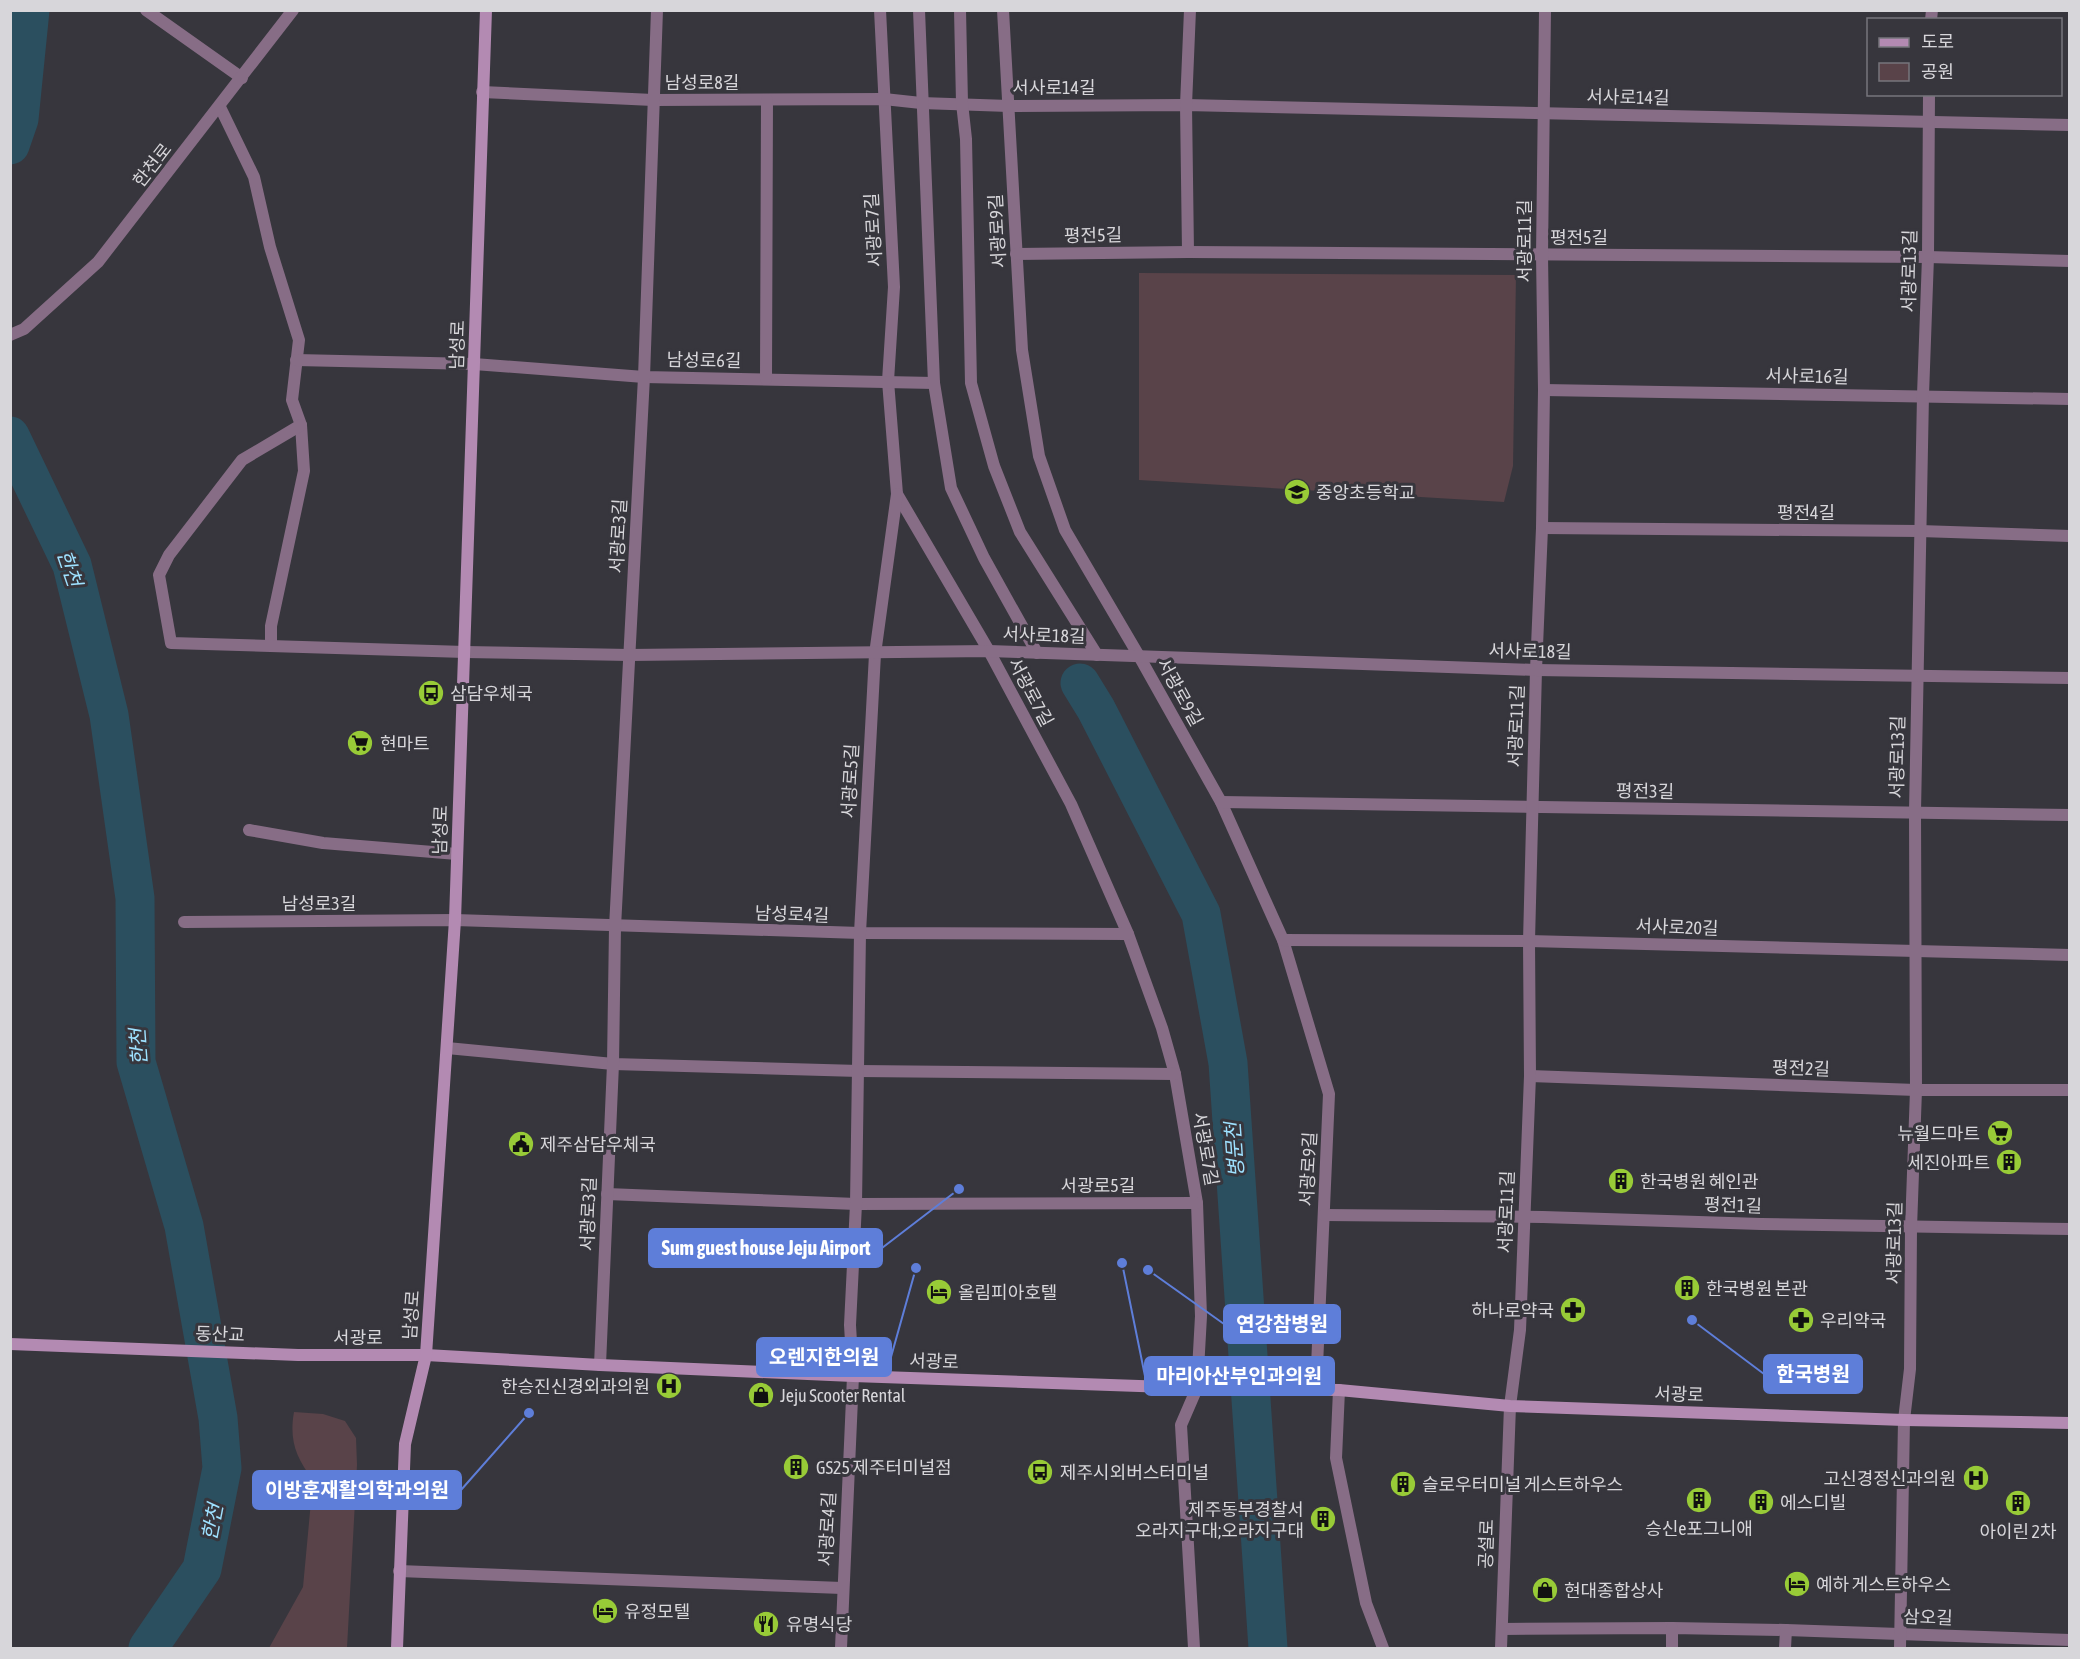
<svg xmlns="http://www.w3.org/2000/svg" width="2080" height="1659" font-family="'Asap Condensed','Noto Sans KR',sans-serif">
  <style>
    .green { fill: #594349 }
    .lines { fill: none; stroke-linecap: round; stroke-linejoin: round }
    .river { stroke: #2b4f5f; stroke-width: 39 }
    .minor { stroke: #876d86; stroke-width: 12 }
    .tertiary { stroke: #876d86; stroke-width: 12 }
    .secondary { stroke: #b38ab2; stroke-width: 12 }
    .labels { text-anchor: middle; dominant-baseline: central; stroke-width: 6; stroke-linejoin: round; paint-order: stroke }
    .street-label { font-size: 18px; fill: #d7d6da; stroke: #37363d }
    .poi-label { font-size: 18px; fill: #d7d6da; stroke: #37363d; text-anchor: start }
    .water-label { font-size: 20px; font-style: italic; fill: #9ee1ff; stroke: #37363d }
    .leader { fill: none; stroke: #5e7ed9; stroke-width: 2 }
    .callout-dot { fill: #5e7ed9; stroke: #37363d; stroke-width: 2 }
    .callout { fill: #5e7ed9; stroke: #5e7ed9; stroke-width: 2 }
    .callout-label { font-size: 20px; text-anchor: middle; font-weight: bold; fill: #fff }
  </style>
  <rect width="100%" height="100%" fill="#37363d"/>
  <g class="green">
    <path d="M1139 273 1516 275 1513 466 1504 502 1139 480Z"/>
    <path d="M294 1412 323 1414 345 1421 356 1438 357 1465 347 1648H269L303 1587 313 1480C296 1458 289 1440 294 1412Z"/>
  </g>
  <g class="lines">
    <g class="river">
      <path d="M10 145 19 119 30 10"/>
      <path d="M10 436 72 565 109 715 135 898 136 1062 184 1226 218 1418 222 1468 202 1569 148 1648"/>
      <path d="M1080 683 1096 709 1201 914 1228 1063 1268 1648"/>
    </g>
    <g class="minor">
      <path d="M146 10 242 78"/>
      <path d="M880 10 894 287 888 381 897 494 989 651 1071 804 1128 934 1162 1028 1175 1074 1197 1203 1201 1316 1197 1388 1181 1425 1194 1648"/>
      <path d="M1003 10 1022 350 1039 456 1065 530 1139 656 1221 802 1283 940 1329 1094 1316 1389"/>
      <path d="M1931 20 1932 10"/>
      <path d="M482 92 653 100 884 99 921 103 1009 106 1186 105 2070 125"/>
      <path d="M220 107 254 177 270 247 299 340 292 400 301 425 304 471 271 626V645"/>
      <path d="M1188 252 1186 105 1190 10"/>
      <path d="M1016 254 1188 252 1928 257 2070 261"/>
      <path d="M296 360 474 364 644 377 934 383"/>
      <path d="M766 379 767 100"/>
      <path d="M1544 390 2070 399"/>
      <path d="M301 425 242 460 169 555 159 575 171 643 465 652"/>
      <path d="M1542 528 1920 531 2070 536"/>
      <path d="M1221 802 2070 815"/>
      <path d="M249 830 323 843 457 854"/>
      <path d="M184 922 455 920 860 933 1128 934"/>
      <path d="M1283 940 1529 941 2070 955"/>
      <path d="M447 1048 613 1064 859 1071 1175 1074"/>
      <path d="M1530 1076 1916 1090H2070"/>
      <path d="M607 1194 856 1204 1197 1203"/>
      <path d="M1324 1215 1543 1217 1761 1224 2070 1229"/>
      <path d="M600 1365 613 1064 615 927 644 377 657 10"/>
      <path d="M1339 1390 1336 1458 1366 1603 1383 1648"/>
      <path d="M1510 1406 1520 1330 1530 1076 1529 941 1536 670 1542 528 1544 390 1542 255 1545 10"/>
      <path d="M399 1571 842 1588"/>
      <path d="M1502 1629 1672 1628 1786 1630 2070 1640"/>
      <path d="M841 1648 853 1376 850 1325 856 1204 860 933 875 654 897 494"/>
      <path d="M1672 1648V1628"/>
      <path d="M1785 1648 1786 1630"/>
      <path d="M1900 1648 1904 1420 1910 1369 1911 1228 1916 1090 1915 812 1923 395 1928 257 1929 94"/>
    </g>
    <g class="tertiary">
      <path d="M919 10 934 383 951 488 984 558 1037 653"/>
      <path d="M960 10 962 103 966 139 971 383 994 466 1020 532 1097 655"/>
      <path d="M10 335 24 329 98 262 293 10"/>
      <path d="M465 652 629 655 989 651 1536 670 2070 678"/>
      <path d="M1501 1648 1510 1406"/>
    </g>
    <g class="secondary">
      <path d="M10 1344 298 1355H426L600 1365 853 1376 1197 1388 1339 1390 1510 1406 1904 1420 2070 1423"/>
      <path d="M397 1648 405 1444 426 1355 455 920 486 10"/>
    </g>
  </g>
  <defs>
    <g id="school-disc" transform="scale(1.35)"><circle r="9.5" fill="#98cb37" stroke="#37363d"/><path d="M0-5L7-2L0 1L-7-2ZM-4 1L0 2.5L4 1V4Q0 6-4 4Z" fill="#111"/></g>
    <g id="bus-disc" transform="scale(1.35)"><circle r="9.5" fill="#98cb37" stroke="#37363d"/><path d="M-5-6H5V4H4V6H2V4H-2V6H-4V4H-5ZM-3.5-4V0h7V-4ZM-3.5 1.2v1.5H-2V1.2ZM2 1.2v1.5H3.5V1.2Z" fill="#111"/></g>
    <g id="supermarket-disc" transform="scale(1.35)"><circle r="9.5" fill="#98cb37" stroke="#37363d"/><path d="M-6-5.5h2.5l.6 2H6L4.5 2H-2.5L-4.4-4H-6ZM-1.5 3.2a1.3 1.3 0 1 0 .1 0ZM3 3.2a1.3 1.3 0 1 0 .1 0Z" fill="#111"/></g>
    <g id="civic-disc" transform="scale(1.35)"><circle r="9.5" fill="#98cb37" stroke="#37363d"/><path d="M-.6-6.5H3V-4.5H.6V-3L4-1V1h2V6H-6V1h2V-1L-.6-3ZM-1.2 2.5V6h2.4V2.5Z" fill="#111"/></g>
    <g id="building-disc" transform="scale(1.35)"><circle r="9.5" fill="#98cb37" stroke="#37363d"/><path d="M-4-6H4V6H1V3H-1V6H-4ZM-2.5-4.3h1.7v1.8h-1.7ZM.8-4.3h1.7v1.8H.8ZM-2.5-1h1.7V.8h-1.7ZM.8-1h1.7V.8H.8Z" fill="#111"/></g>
    <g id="hotel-disc" transform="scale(1.35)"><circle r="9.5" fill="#98cb37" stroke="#37363d"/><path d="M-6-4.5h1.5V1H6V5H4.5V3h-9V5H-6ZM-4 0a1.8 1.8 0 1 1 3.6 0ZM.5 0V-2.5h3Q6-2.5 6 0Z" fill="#111"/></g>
    <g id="pharmacy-disc" transform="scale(1.35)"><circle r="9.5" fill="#98cb37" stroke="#37363d"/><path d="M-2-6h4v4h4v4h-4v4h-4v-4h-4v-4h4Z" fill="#111"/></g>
    <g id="hospital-disc" transform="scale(1.35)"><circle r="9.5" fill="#98cb37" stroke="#37363d"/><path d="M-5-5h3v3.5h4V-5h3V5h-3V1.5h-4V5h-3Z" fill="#111"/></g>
    <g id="shop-disc" transform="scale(1.35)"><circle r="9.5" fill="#98cb37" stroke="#37363d"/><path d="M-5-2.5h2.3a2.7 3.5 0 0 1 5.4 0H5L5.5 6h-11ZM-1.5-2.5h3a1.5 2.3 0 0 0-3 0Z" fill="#111"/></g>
    <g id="restaurant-disc" transform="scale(1.35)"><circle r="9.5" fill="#98cb37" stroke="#37363d"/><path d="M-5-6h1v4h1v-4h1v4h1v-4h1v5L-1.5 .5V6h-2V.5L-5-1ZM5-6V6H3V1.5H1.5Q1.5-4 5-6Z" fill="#111"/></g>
  </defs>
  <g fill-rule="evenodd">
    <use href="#school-disc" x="1297" y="492"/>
    <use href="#bus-disc" x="431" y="693"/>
    <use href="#supermarket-disc" x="360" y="743"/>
    <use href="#supermarket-disc" x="2000" y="1133"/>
    <use href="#civic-disc" x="521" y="1144"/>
    <use href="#building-disc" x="2009" y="1162"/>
    <use href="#building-disc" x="1621" y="1181"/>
    <use href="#building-disc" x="1687" y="1288"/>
    <use href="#hotel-disc" x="939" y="1292"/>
    <use href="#pharmacy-disc" x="1573" y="1310"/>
    <use href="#pharmacy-disc" x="1801" y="1320"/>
    <use href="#hospital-disc" x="669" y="1386"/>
    <use href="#shop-disc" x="761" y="1395"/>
    <use href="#building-disc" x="796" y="1467"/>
    <use href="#bus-disc" x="1040" y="1472"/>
    <use href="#hospital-disc" x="1976" y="1478"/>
    <use href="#building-disc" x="1403" y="1484"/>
    <use href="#building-disc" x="1699" y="1500"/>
    <use href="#building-disc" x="1761" y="1502"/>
    <use href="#building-disc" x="2018" y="1503"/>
    <use href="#building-disc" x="1323" y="1519"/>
    <use href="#hotel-disc" x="1797" y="1584"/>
    <use href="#shop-disc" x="1545" y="1590"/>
    <use href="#hotel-disc" x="605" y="1611"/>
    <use href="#restaurant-disc" x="766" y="1624"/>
  </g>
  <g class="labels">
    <g class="street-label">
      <text x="702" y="82">남성로8길</text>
      <text x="1054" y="87">서사로14길</text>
      <text transform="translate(1628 97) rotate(1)">서사로14길</text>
      <text transform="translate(152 165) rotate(-52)">한천로</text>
      <text transform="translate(873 230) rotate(-93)">서광로7길</text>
      <text transform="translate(997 231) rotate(-93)">서광로9길</text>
      <text transform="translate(1093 235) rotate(-1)">평전5길</text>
      <text x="1579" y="237">평전5길</text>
      <text transform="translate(1524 241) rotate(-90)">서광로11길</text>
      <text transform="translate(1909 271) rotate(-89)">서광로13길</text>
      <text transform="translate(457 345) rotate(-88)">남성로</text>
      <text transform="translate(704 360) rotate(1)">남성로6길</text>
      <text transform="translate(1807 376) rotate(1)">서사로16길</text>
      <text x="1806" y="512">평전4길</text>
      <text transform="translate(618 536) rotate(-87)">서광로3길</text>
      <text transform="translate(1044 635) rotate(2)">서사로18길</text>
      <text transform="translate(1530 651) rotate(1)">서사로18길</text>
      <text transform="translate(1031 692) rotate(62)">서광로7길</text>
      <text transform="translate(1180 692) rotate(61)">서광로9길</text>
      <text transform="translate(1516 726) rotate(-88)">서광로11길</text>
      <text transform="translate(1897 757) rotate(-89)">서광로13길</text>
      <text transform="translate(850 781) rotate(-87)">서광로5길</text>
      <text transform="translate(1645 791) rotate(1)">평전3길</text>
      <text transform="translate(440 830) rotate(-88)">남성로</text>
      <text x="319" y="903">남성로3길</text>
      <text transform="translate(792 914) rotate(2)">남성로4길</text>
      <text transform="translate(1677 927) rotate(2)">서사로20길</text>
      <text transform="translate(1801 1068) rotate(2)">평전2길</text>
      <text transform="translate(1206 1149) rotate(80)">서광로7길</text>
      <text transform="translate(1308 1169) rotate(-87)">서광로9길</text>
      <text x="1098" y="1185">서광로5길</text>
      <text transform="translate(1733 1205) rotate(2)">평전1길</text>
      <text transform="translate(1506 1212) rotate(-88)">서광로11길</text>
      <text transform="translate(588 1214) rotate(-88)">서광로3길</text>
      <text transform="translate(1894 1243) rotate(-89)">서광로13길</text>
      <text transform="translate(411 1315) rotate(-86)">남성로</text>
      <text transform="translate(220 1334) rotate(2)">동산교</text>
      <text x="358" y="1337">서광로</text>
      <text transform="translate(934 1361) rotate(2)">서광로</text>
      <text transform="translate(1679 1394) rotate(2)">서광로</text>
      <text transform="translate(827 1529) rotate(-87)">서광로4길</text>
      <text transform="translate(1486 1544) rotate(-88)">공설로</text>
      <text transform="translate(1928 1617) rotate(2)">삼오길</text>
    </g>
    <g class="poi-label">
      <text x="1316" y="492">중앙초등학교</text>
      <text x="450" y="693">삼담우체국</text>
      <text x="380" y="743">현마트</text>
      <text x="1980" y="1133" text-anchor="end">뉴월드마트</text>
      <text x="540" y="1144">제주삼담우체국</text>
      <text x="1990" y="1162" text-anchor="end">세진아파트</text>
      <text x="1640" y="1181">한국병원 혜인관</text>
      <text x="1706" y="1288">한국병원 본관</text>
      <text x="958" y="1292">올림피아호텔</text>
      <text x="1554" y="1310" text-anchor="end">하나로약국</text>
      <text x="1820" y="1320">우리약국</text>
      <text x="650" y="1386" text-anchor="end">한승진신경외과의원</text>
      <text x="780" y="1395">Jeju Scooter Rental</text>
      <text x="816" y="1467">GS25 제주터미널점</text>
      <text x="1060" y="1472">제주시외버스터미널</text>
      <text x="1956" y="1478" text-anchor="end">고신경정신과의원</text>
      <text x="1422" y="1484">슬로우터미널 게스트하우스</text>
      <text x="1780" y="1502">에스디빌</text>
      <text x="1304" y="1509" text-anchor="end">제주동부경찰서<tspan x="1304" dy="21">오라지구대;오라지구대</tspan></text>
      <text x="1699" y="1528" text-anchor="middle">승신e포그니애</text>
      <text x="2018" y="1531" text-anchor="middle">아이린 2차</text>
      <text x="1816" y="1584">예하 게스트하우스</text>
      <text x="1564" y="1590">현대종합상사</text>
      <text x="624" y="1611">유정모텔</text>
      <text x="786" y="1624">유명식당</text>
    </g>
    <g class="water-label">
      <text transform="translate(70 568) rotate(71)">한천</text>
      <text transform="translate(138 1047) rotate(-94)">한천</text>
      <text transform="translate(1234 1150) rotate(-94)">병문천</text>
      <text transform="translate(212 1522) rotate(-79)">한천</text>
    </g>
  </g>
  <path class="leader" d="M959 1189L882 1248M1148 1270L1224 1324M916 1268L891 1357M1692 1320L1764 1374M1122 1263L1145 1376M529 1413L461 1490"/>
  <g class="callout-dot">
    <circle cx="959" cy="1189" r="6"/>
    <circle cx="1148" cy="1270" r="6"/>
    <circle cx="916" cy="1268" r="6"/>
    <circle cx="1692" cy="1320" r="6"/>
    <circle cx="1122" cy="1263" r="6"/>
    <circle cx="529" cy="1413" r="6"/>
  </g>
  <g class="callout">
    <rect x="649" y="1229" width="233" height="38" rx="6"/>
    <rect x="1224" y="1305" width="116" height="38" rx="6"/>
    <rect x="757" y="1338" width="134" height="38" rx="6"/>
    <rect x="1764" y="1355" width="98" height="38" rx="6"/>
    <rect x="1145" y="1357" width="189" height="38" rx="6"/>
    <rect x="253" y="1471" width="208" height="38" rx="6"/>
  </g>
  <g class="callout-label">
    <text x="766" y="1255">Sum guest house Jeju Airport</text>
    <text x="1282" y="1331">연강참병원</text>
    <text x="824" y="1364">오렌지한의원</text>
    <text x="1813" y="1381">한국병원</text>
    <text x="1239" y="1383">마리아산부인과의원</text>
    <text x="357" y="1497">이방훈재활의학과의원</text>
  </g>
  <rect width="2080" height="1659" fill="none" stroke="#d7d6da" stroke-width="24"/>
  <rect x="1867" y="18" width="195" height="78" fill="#37363d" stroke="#77767c" stroke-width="1.5"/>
  <rect x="1879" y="38" width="30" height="9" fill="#b38ab2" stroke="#77767c" stroke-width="1.5"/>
  <text x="1921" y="48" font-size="18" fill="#d7d6da">도로</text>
  <rect x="1879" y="63" width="30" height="18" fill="#594349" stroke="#77767c" stroke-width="1.5"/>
  <text x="1921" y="78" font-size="18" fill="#d7d6da">공원</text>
</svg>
